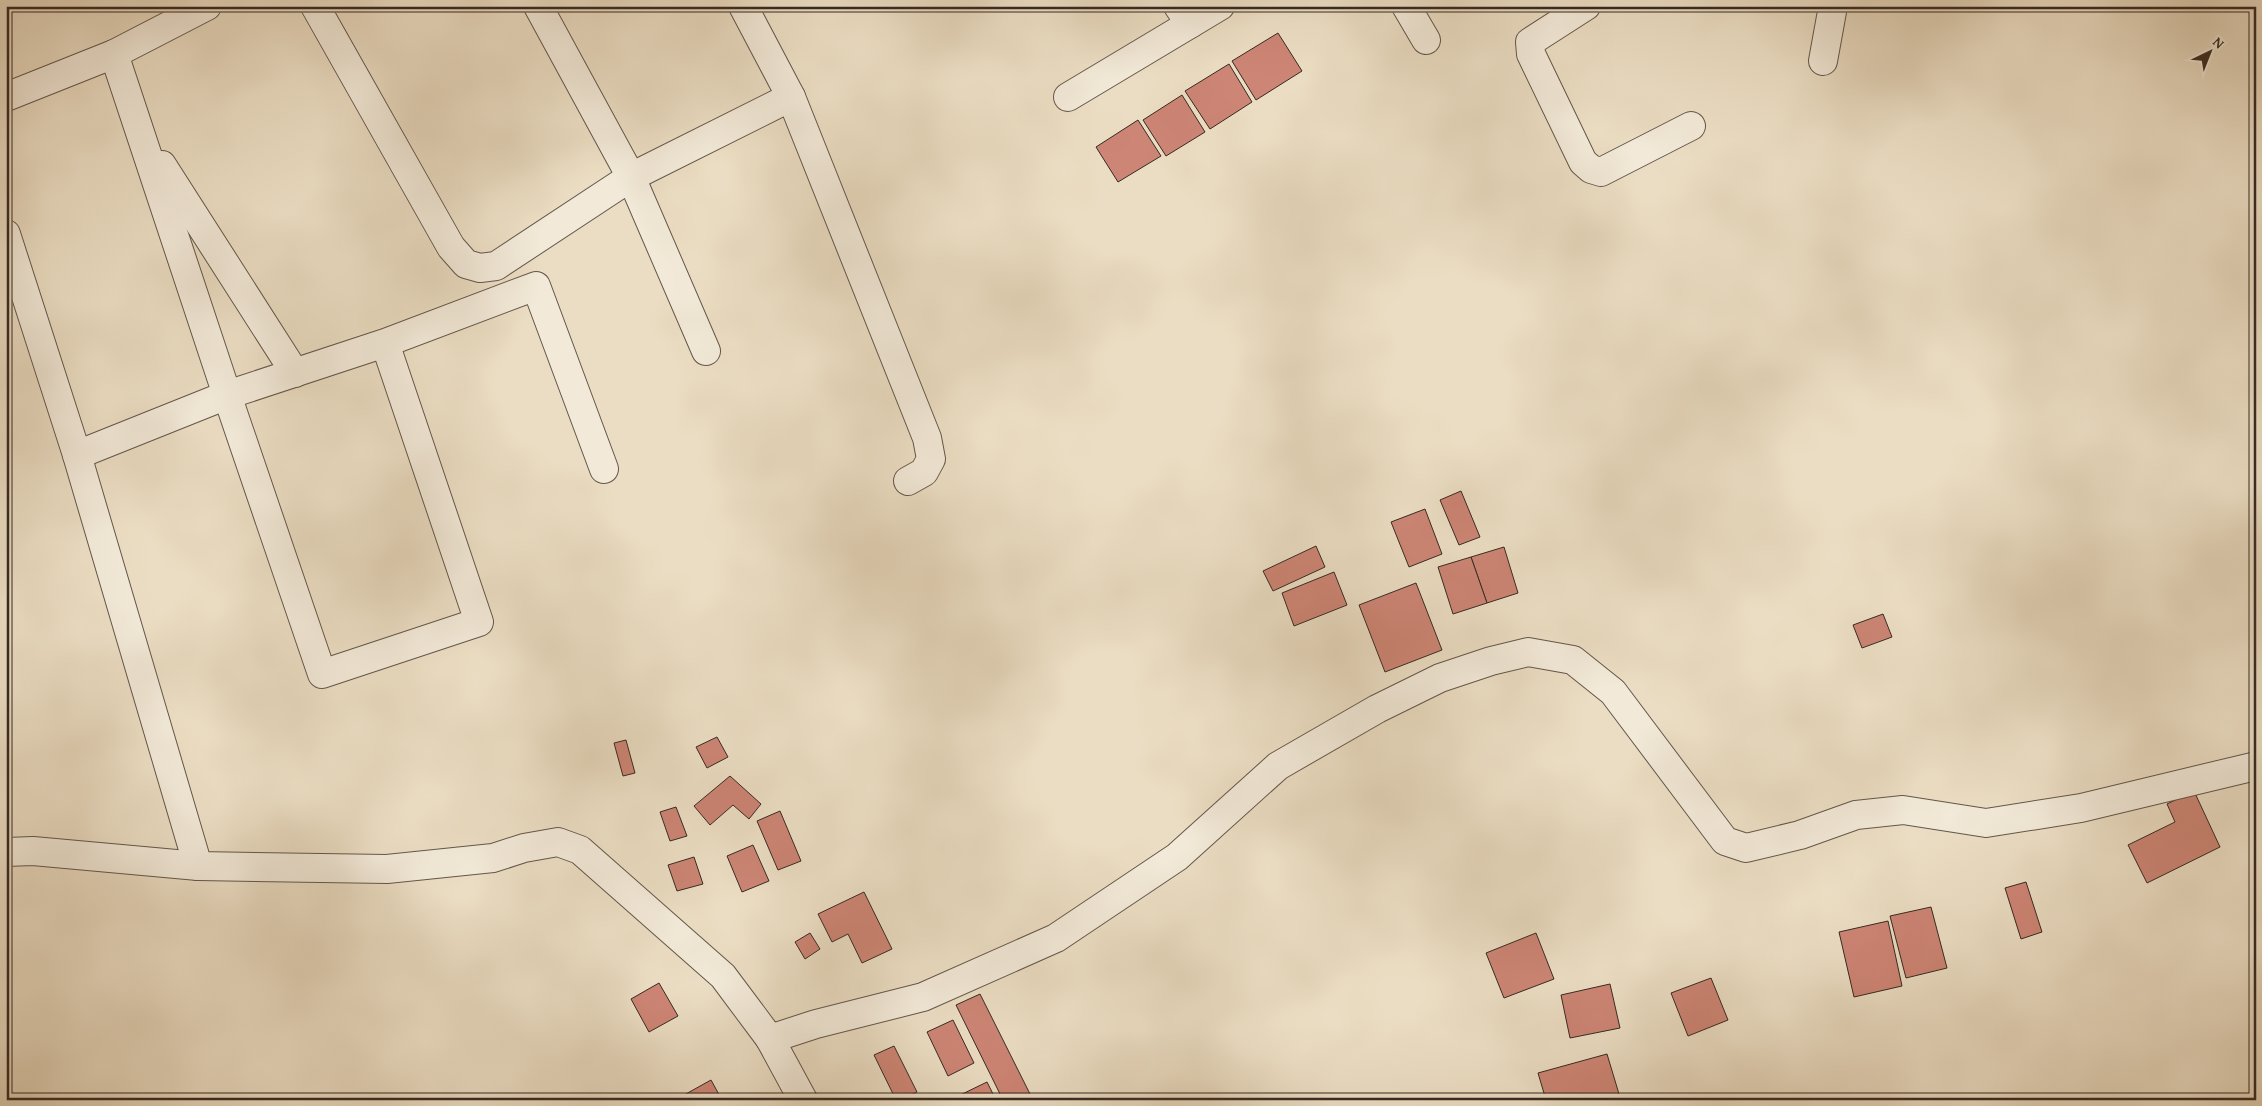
<svg xmlns="http://www.w3.org/2000/svg" width="2262" height="1106" font-family="'Gentium Book Plus',serif">
  <style>
    .building { fill: #cd8575; stroke: #362a23 }
    .lines { fill: none; stroke-linecap: round; stroke-linejoin: round }
    .street-casing { stroke: #63574b; stroke-width: 30 }
    .street { stroke: #f2e9d8; stroke-width: 28 }
  </style>
  <rect width="100%" height="100%" fill="#ebddc3"/>
  <filter id="stains"><feTurbulence type="fractalNoise" baseFrequency=".004" numOctaves="4"/><feColorMatrix values="0 0 0 0 .2 0 0 0 0 .09 0 0 0 0 .02 0 0 0 .5 -.17"/></filter>
  <radialGradient id="worn" r=".72"><stop offset=".6" stop-color="#630" stop-opacity="0"/><stop offset="1" stop-color="#630" stop-opacity=".3"/></radialGradient>
  <g class="building">
    <path d="M1278 33 1302 71 1256 100 1232 61Z"/>
    <path d="M1229 64 1252 102 1210 129 1185 91Z"/>
    <path d="M1182 95 1205 132 1166 156 1143 120Z"/>
    <path d="M1138 120 1161 156 1118 182 1096 147Z"/>
    <path d="M1461 491 1480 537 1459 545 1440 500Z"/>
    <path d="M1425 509 1442 554 1409 567 1391 522Z"/>
    <path d="M1316 546 1325 567 1273 591 1263 571Z"/>
    <path d="M1504 547 1518 593 1487 603 1471 557Z"/>
    <path d="M1471 557 1487 603 1453 614 1438 567Z"/>
    <path d="M1334 572 1347 605 1294 626 1282 593Z"/>
    <path d="M1416 583 1442 650 1385 672 1359 605Z"/>
    <path d="M1883 614 1892 637 1862 648 1853 625Z"/>
    <path d="M717 737 728 757 707 768 696 747Z"/>
    <path d="M626 740 635 773 623 776 614 743Z"/>
    <path d="M730 776 761 804 749 819 733 805 710 825 694 806Z"/>
    <path d="M2194 791 2220 847 2147 883 2128 845 2175 822 2167 804Z"/>
    <path d="M676 807 687 836 670 841 660 812Z"/>
    <path d="M780 811 801 861 778 870 757 821Z"/>
    <path d="M753 845 769 881 742 892 727 856Z"/>
    <path d="M694 857 703 884 677 891 668 865Z"/>
    <path d="M2026 882 2042 932 2021 939 2005 888Z"/>
    <path d="M864 892 892 949 862 963 848 934 832 942 818 914Z"/>
    <path d="M1931 907 1947 968 1906 978 1890 916Z"/>
    <path d="M1888 921 1902 986 1854 997 1839 932Z"/>
    <path d="M810 933 820 949 805 959 795 942Z"/>
    <path d="M1536 933 1554 979 1504 998 1486 953Z"/>
    <path d="M1711 978 1728 1020 1688 1036 1671 993Z"/>
    <path d="M659 983 678 1016 649 1032 631 999Z"/>
    <path d="M1610 984 1620 1028 1570 1038 1561 995Z"/>
    <path d="M980 994 1031 1096 1023 1100H1003L956 1005Z"/>
    <path d="M953 1020 974 1063 948 1076 927 1032Z"/>
    <path d="M894 1046 917 1092 900 1100H896L874 1055Z"/>
    <path d="M1607 1054 1619 1094 1600 1100H1546L1538 1073Z"/>
    <path d="M711 1080 722 1100H675Z"/>
    <path d="M987 1082 996 1100H950Z"/>
  </g>
  <g class="lines">
    <g class="street-casing">
      <g id="street">
        <path d="M315 6 451 247 466 264 480 268 496 266 631 177 791 97 743 6"/>
        <path d="M538 6 631 177 706 351"/>
        <path d="M1178 6 1190 24 1220 6"/>
        <path d="M1406 6 1426 40"/>
        <path d="M1586 6 1530 42 1531 54 1583 162 1591 169 1601 172 1691 126"/>
        <path d="M1823 61 1833 6"/>
        <path d="M6 97 114 54 207 6"/>
        <path d="M791 97 927 438 931 459 924 472 908 481"/>
        <path d="M1068 97 1190 24"/>
        <path d="M162 165 295 373"/>
        <path d="M6 234 77 455 198 866"/>
        <path d="M385 343 479 622 322 674 227 395 385 343 536 286 604 469"/>
        <path d="M77 455 227 395 114 54"/>
        <path d="M6 852 33 851 198 866 387 869 493 858 524 848 558 842 580 850 723 976 770 1039 816 1024 923 997 1056 938 1177 857 1278 766 1377 709 1440 678 1491 661 1528 652 1573 660 1613 692 1725 841 1746 848 1800 835 1856 815 1903 810 1986 823 2081 808 2256 766"/>
        <path d="M770 1039 803 1100"/>
      </g>
    </g>
    <use href="#street" class="street"/>
  </g>
  <rect width="2262" height="1106" fill="none" stroke="#ebddc3" stroke-width="25"/>
  <rect x="8" y="8" width="2247" height="1091" fill="none" stroke="#362a23" stroke-width="2.5"/>
  <rect x="12" y="12" width="2237" height="1081" fill="none" stroke="#362a23"/>
  <g transform="translate(2210 52) rotate(43)" stroke="#f2e9d8" stroke-width="4" paint-order="stroke">
  <path d="M0-4L9 19L0 12L-9 19Z" fill="#362a23"/>
  <text y="-8" font-size="14" font-weight="bold" text-anchor="middle" fill="#362a23">N</text>
  </g>
  <rect width="100%" height="100%" filter="url(#stains)"/>
  <rect width="100%" height="100%" fill="url(#worn)"/>
</svg>
